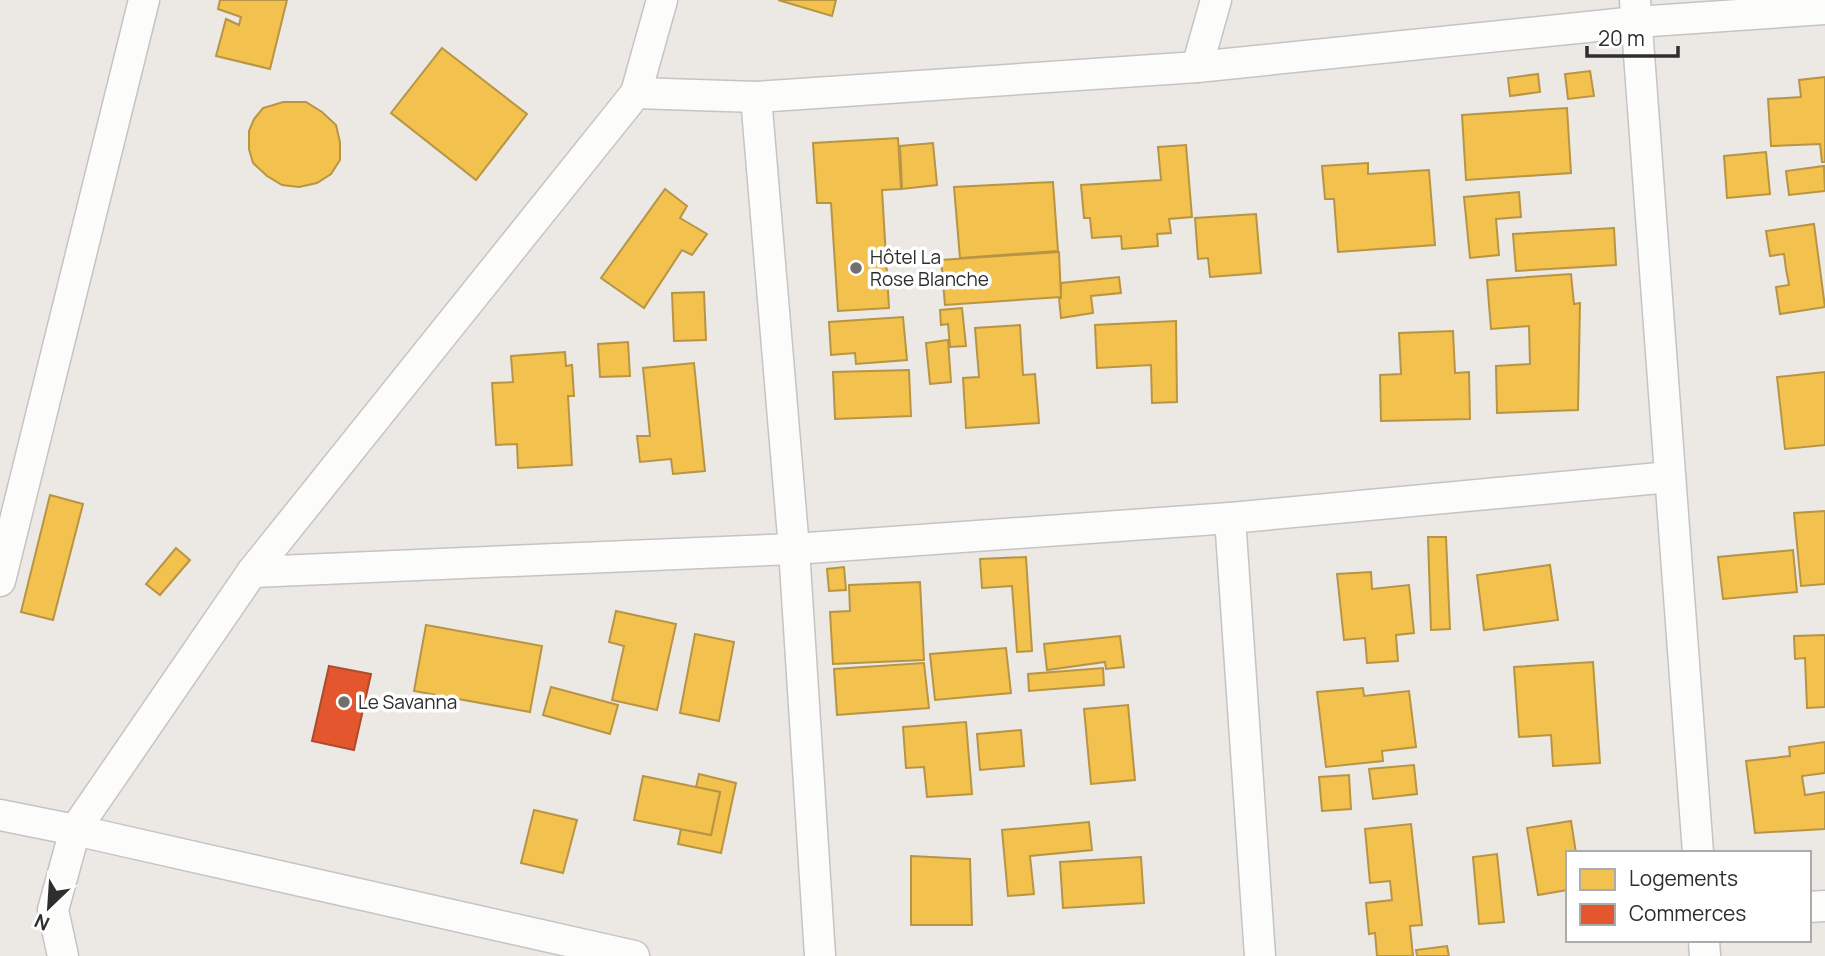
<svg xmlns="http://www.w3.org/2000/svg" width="1825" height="956" font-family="Manrope,sans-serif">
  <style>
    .homes { fill: #f2c14e; stroke: #b79544; stroke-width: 2 }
    .shops { fill: #e4572e; stroke: #ad4b2e; stroke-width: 2 }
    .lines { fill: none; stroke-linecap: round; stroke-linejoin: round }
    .minor-casing { stroke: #c5c4c5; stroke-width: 33 }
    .minor { stroke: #fcfcfb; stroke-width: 30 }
    .poi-dot { fill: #706f6e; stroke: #fff; stroke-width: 2.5 }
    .labels { text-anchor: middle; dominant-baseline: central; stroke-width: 7; stroke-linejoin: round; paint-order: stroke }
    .poi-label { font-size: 19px; fill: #2e2e2e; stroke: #fff; text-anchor: start }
  </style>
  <rect width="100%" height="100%" fill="#ece8e4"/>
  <g class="homes">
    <path d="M220 0H287L270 69 216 56 226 19 239 25 241 17 218 9Z"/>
    <path d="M778 0H836L832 16Z"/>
    <path d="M442 48 527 114 476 180 391 113Z"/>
    <path d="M1590 71 1594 96 1568 99 1565 74Z"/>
    <path d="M1538 74 1540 92 1510 96 1508 78Z"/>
    <path d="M1825 77V162H1822L1820 144 1771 146 1768 99 1801 97 1799 80Z"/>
    <path d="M283 102H306L322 112 336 125 340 142V160L331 174 317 183 299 187 282 185 267 176 253 163 249 149V131L254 119 263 108Z"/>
    <path d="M1567 108 1571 173 1466 180 1462 115Z"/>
    <path d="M898 138 901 189 882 190 889 308 838 311 831 203H817L813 143Z"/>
    <path d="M933 143 937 185 902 189 900 146Z"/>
    <path d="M1186 145 1192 217 1169 219 1171 233 1157 234 1158 246 1122 249 1121 236 1092 238 1090 218H1084L1081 185 1161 180 1158 147Z"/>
    <path d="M1766 152 1770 194 1727 198 1724 156Z"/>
    <path d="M1368 163V174L1429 170 1435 245 1338 252 1334 199H1325L1322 166Z"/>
    <path d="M1824 166 1825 191 1789 195 1786 171Z"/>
    <path d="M1053 182 1058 251 960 258 954 187Z"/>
    <path d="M665 189 687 206 680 218 707 234 692 255 682 250 644 308 601 278Z"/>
    <path d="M1519 192 1521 217 1496 219 1499 255 1470 258 1464 197Z"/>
    <path d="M1256 214 1261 273 1210 277 1208 258 1198 259 1195 218Z"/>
    <path d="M1814 224 1825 307 1780 314 1776 287 1789 285 1786 269 1784 254 1770 256 1766 231Z"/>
    <path d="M1614 228 1616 265 1516 271 1513 234Z"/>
    <path d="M1059 252 1061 297 945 305 941 260Z"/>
    <path d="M1571 274 1574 304 1580 303 1578 410 1497 413 1496 366 1530 364 1529 326 1491 329 1487 280Z"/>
    <path d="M1119 277 1121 293 1091 296 1093 313 1061 318 1059 298H1061V283Z"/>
    <path d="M704 292 706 340 674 341 672 293Z"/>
    <path d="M962 308 966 346 950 347 948 324 941 325 940 310Z"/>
    <path d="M903 317 907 360 856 364 855 353 831 355 829 322Z"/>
    <path d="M1176 321 1177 402 1152 403 1151 365 1097 368 1095 325Z"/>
    <path d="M1020 325 1023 375 1035 374 1039 423 966 428 963 378 979 377 975 328Z"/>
    <path d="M1453 331 1455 373 1469 372 1470 419 1381 421 1380 375 1401 374 1399 333Z"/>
    <path d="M948 340 951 382 930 384 926 343Z"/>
    <path d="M628 342 630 376 600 377 598 344Z"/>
    <path d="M565 352 566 366 572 365 574 396H568L572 465 518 468 517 444 496 445 492 383 513 382 511 356Z"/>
    <path d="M694 363 705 471 673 474 671 459 640 462 637 436H650L643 368Z"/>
    <path d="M909 370 911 416 835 419 833 372Z"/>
    <path d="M1825 372V445L1785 449 1777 377Z"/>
    <path d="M50 495 83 504 53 620 21 612Z"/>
    <path d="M1825 511V584L1801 586 1794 513Z"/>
    <path d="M1428 537H1446L1450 629 1431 630Z"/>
    <path d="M176 548 190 560 160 595 146 584Z"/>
    <path d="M1793 550 1797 592 1723 599 1718 557Z"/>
    <path d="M1026 557 1032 651 1017 652 1012 586 982 588 980 559Z"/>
    <path d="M1550 565 1558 620 1484 630 1477 575Z"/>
    <path d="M844 567 846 590 829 591 827 569Z"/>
    <path d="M1371 572 1372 589 1409 585 1414 633 1396 635 1398 661 1367 663 1365 638 1344 640 1337 574Z"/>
    <path d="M920 582 924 660 833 664 830 612 850 611 849 585Z"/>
    <path d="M616 611 676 624 657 710 612 700 624 646 609 642Z"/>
    <path d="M426 625 542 646 530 712 414 691Z"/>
    <path d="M695 634 734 642 719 721 680 713Z"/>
    <path d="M1825 635V707L1807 708 1805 658 1795 659 1794 636Z"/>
    <path d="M1120 636 1124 667 1106 669 1105 662 1047 670 1044 644Z"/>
    <path d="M1006 648 1011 693 935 700 930 654Z"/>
    <path d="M1593 662 1600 763 1553 766 1551 735 1519 737 1514 667Z"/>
    <path d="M924 663 929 708 837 715 834 669Z"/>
    <path d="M1103 668 1104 685 1029 691 1028 674Z"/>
    <path d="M551 687 618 705 610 734 543 715Z"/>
    <path d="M1363 688 1364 696 1409 691 1416 747 1382 751 1383 761 1326 767 1317 692Z"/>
    <path d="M1128 705 1135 780 1091 784 1084 709Z"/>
    <path d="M966 722 972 794 927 797 924 767 906 768 903 727Z"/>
    <path d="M1021 730 1024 766 980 770 977 734Z"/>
    <path d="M1825 742V773L1802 776 1805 795 1825 792V829L1755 833 1746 761 1790 756 1789 747Z"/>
    <path d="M1414 765 1417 794 1373 799 1369 769Z"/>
    <path d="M699 774 736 783 721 853 678 844 681 829 711 835 720 792 696 787Z"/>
    <path d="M1349 775 1351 809 1322 811 1319 777Z"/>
    <path d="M643 776 720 792 711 835 634 820Z"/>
    <path d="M534 810 577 820 563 873 521 863Z"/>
    <path d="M1571 821 1576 853H1568V890L1538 895 1527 828Z"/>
    <path d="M1089 822 1092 850 1030 856 1034 894 1008 896 1002 830Z"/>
    <path d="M1411 824 1422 925 1410 926 1413 956H1377L1375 933 1369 934 1366 903 1392 900 1390 881 1370 883 1365 829Z"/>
    <path d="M1497 854 1504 922 1479 924 1473 857Z"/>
    <path d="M911 856 970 859 972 925H911Z"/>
    <path d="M1141 857 1144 903 1063 908 1060 862Z"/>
    <path d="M1447 946 1449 956H1417L1416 950Z"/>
  </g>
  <path class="shops" d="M329 666 371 674 354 750 312 741Z"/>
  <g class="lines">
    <g class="minor-casing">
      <g id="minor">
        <path d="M1635 0 1698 853"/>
        <path d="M1197 67 1216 0"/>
        <path d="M636 93 756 97 1197 67 1636 22 1825 9"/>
        <path d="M756 97 794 549 820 956"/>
        <path d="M1230 518 1260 956"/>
        <path d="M252 572 794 549 1230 518 1670 477"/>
        <path d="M0 581 144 0"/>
        <path d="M0 815 75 830 634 956"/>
        <path d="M1809 907 1825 906"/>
        <path d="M1704 940 1705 956"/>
        <path d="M63 956 53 910 75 830 252 572 636 93 662 0"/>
      </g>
    </g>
    <use href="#minor" class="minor"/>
  </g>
  <g class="poi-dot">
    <circle cx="856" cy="268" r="7"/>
    <circle cx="344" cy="702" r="7"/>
  </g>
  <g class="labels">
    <g class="poi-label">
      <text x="870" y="257">Hôtel La<tspan x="870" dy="22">Rose Blanche</tspan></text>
      <text x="358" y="702">Le Savanna</text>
    </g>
  </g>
  <rect x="1566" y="851" width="245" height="91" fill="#ffffff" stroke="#ababab" stroke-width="2"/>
  <rect x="1580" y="869" width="35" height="21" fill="#f2c14e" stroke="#ababab" stroke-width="2"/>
  <text x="1629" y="886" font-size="21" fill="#2e2e2e">Logements</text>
  <rect x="1580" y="904" width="35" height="21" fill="#e4572e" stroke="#ababab" stroke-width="2"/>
  <text x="1629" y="921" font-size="21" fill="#2e2e2e">Commerces</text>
  <g transform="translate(49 907) rotate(205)" stroke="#ffffff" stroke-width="5" paint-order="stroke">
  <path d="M0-5L12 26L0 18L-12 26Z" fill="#2e2e2e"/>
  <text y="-10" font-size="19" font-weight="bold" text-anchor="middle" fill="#2e2e2e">N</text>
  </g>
  <path d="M1587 46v10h91v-10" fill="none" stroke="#2e2e2e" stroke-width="3.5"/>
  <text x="1598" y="46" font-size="21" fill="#2e2e2e" stroke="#ffffff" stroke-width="5" paint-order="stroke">20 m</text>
</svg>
